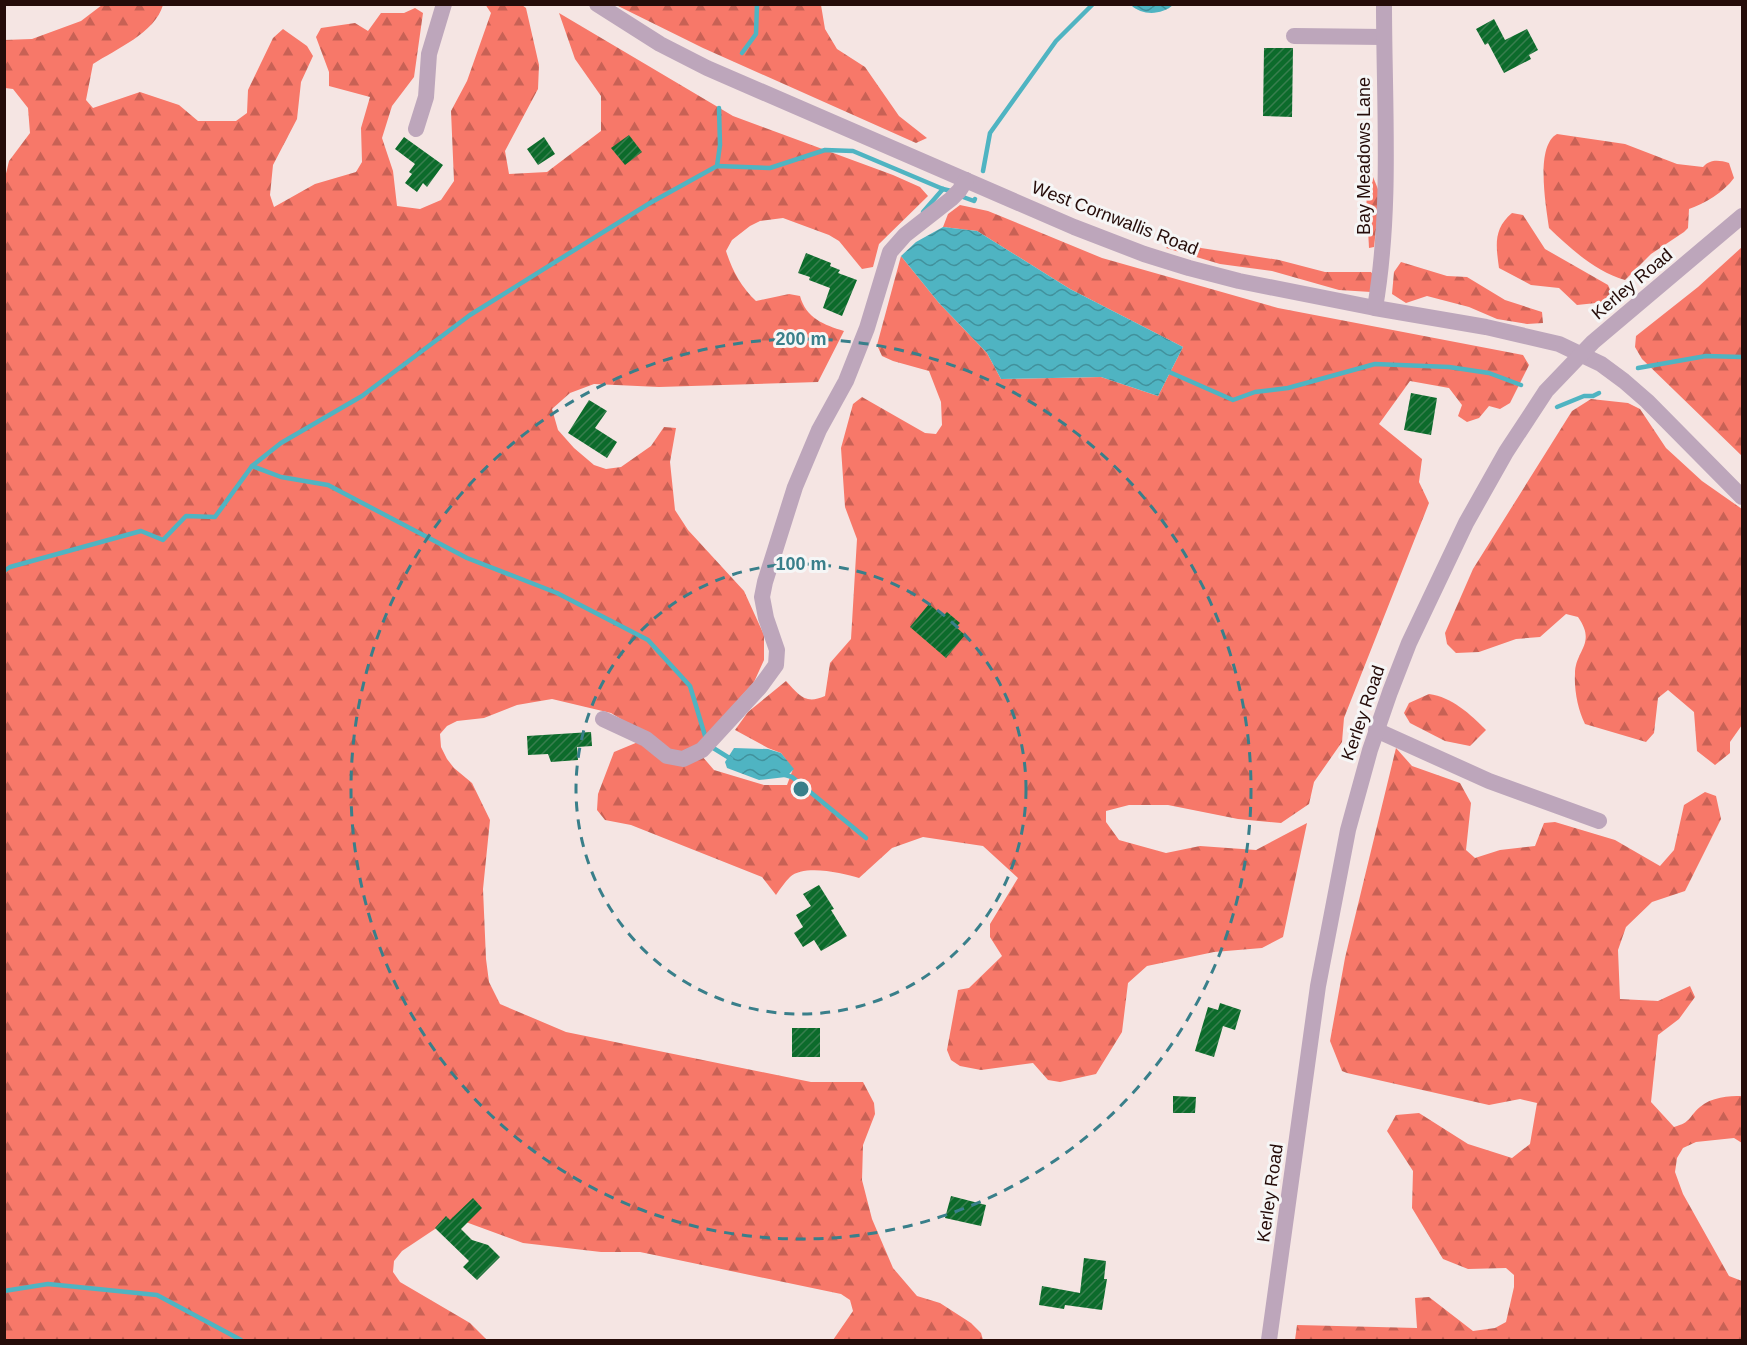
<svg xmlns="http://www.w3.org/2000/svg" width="1747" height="1345" font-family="Arial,sans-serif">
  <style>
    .forest { fill: url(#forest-firs) }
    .water { fill: url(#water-waves) }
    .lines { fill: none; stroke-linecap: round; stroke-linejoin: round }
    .stream { stroke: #4fb4c2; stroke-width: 4.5 }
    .building { fill: url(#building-hatch) }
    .minor { stroke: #bda6bb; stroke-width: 16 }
    .ring { fill: none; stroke: #397f8a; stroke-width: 3; stroke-dasharray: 10 8 }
    .labels { text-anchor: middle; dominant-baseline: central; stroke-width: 6; stroke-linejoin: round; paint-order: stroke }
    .street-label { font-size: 18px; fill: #250c09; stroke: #f6f6f6 }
    .centre { fill: #397f8a; stroke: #f6f6f6; stroke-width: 3 }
    .ring-label { font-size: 18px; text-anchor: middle; font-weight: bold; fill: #397f8a; stroke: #f6f6f6; stroke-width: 6; stroke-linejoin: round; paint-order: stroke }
  </style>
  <defs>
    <pattern id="forest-firs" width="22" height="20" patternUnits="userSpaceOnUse" patternTransform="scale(1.5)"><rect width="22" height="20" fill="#f77869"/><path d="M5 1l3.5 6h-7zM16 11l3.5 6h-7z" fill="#c86155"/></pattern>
    <pattern id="water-waves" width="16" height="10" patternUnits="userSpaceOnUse" patternTransform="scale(1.5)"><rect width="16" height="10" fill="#4fb4c2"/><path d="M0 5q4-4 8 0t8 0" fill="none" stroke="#41919c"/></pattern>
    <pattern id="building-hatch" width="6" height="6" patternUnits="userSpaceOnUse" patternTransform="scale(1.5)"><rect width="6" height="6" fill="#0c6b2b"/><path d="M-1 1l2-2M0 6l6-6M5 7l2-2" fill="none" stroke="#387e4e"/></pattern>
  </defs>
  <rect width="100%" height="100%" fill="#f5e5e3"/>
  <g class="forest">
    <path d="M485 4 522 5 526 8 539 65 538 89 505 151 509 174 547 172 601 131V96L575 59 559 13 733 116 893 175 920 187 928 196 879 244 873 267 862 269 839 241 829 235 783 218 760 221 750 226 732 240 726 251C732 270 741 287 756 301L789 294 800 296C806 318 824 325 844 331L818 382 659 387 594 384 570 393 552 409 558 430 574 448 594 465 606 469 621 467 651 446 664 427 676 428 670 462 675 510 688 530 744 591 764 635V660L754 682 695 748 714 770 764 785H787L793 769 781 753 768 748 735 730 748 712 786 681C799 695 805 705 825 696L830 663 851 639 857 539 845 507 841 448 853 404 862 397 925 433 936 434 942 425 941 402 929 371 893 361 882 356 877 345 901 256 939 303 987 353 1001 379 1101 377 1158 396 1183 347 1070 289 977 231 943 227 948 214 960 205 988 211 1102 258 1278 308 1523 355 1529 365 1510 403 1500 409 1489 406 1479 418 1467 422 1458 416 1462 405 1449 388 1410 381 1379 424 1422 459 1419 482 1429 503 1344 718 1342 742 1314 782 1309 804 1281 823 1238 819 1168 805H1129L1106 811V822L1119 840 1166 853 1200 846 1256 850 1307 823 1283 937 1262 948 1214 952 1147 966 1128 983 1122 1032 1096 1074 1060 1082 1048 1080 1033 1063 981 1070 960 1066 951 1060 947 1050 958 990 969 988 1002 956 990 937V924L1018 878 983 846 923 837 892 848 859 878C843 873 804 864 790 877 785 882 780 889 776 895L762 877 631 825 605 820 597 810 598 794 614 752 650 737 611 713 552 699 517 705 484 718 457 721 447 726 440 734 441 747 447 759 454 768 472 783 490 820 483 889 486 959 489 982 500 1004 566 1032 811 1082H863L874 1103 875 1114 863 1145 862 1180 872 1219 893 1268 917 1296 940 1303 971 1323 981 1333 983 1340H833L853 1311 850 1300 841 1294 640 1252H601L523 1243 463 1221 441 1225 402 1251 394 1261 393 1272 400 1282 470 1323 487 1340H5L4 182 9 161 30 133 28 108 13 89 5 88 4 40 32 39 81 21 102 5H163C155 33 116 49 93 64L86 100 93 108 140 92 179 105 198 121H236L247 113 248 90 273 38 283 29 307 46 313 56 301 82 297 119 273 165 270 195 274 207 315 184 356 172 362 162 361 128 370 97 329 86V72L316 37 321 28 355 23 368 31 381 13H404L415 8 423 13 414 77 392 106 382 138 393 171 397 206 420 209 441 200 454 181 451 111 467 81 491 13Z"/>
    <path d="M616 5H821L825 29 837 49 865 67 899 116 927 138 916 143 703 48Z"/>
    <path d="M1557 134 1625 144 1677 164 1703 167C1710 159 1719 160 1729 163L1734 178C1724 192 1704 204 1689 209L1688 228 1684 232 1651 254 1625 280C1596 272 1571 249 1549 228 1546 206 1535 146 1557 134Z"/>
    <path d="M1373 177 1380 194 1374 247 1369 248 1366 192Z"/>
    <path d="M1512 213 1523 215 1545 249 1608 285 1615 301 1577 305 1559 288 1531 285 1499 268C1496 246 1493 229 1512 213Z"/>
    <path d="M1191 242 1201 248 1279 260 1325 272H1371L1374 276 1371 292 1339 290 1272 271 1220 264 1166 248 1171 243Z"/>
    <path d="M1742 247V456L1642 359 1635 347 1636 336 1698 287Z"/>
    <path d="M1401 262 1447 276 1467 277 1505 300 1542 312 1543 323 1527 324 1497 319 1469 307 1427 296 1406 303 1392 294 1394 272Z"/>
    <path d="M1591 399 1628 403 1640 409 1666 448 1702 481 1742 509V725L1730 742V753L1715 765 1697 751 1694 712 1668 690 1658 698 1654 733 1646 742 1585 724C1578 710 1574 690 1575 674 1575 650 1597 644 1578 617L1566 614 1540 637 1516 639 1479 652 1456 653 1447 644 1445 633 1473 569 1572 411Z"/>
    <path d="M1429 694C1452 697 1470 714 1486 730L1470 746 1445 741 1410 723 1404 713 1409 703Z"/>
    <path d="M1396 748 1412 766 1460 783 1471 803 1466 850 1475 858 1500 850 1535 846 1544 823 1555 822 1615 840 1660 866 1674 850 1684 805 1705 792 1716 796 1721 819 1685 891 1652 902 1626 927 1618 950 1620 999 1658 1001 1690 986 1695 997 1679 1019 1658 1035 1651 1102 1674 1127C1692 1122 1688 1117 1700 1107 1711 1097 1729 1096 1742 1096V1143L1734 1138 1696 1142 1683 1148 1677 1158 1675 1172 1683 1194 1729 1276 1742 1281V1340H1295L1297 1325 1417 1328 1415 1298 1429 1297 1473 1331 1495 1328 1506 1322 1514 1287V1275L1506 1268 1468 1269 1443 1259 1412 1208 1413 1171 1387 1131 1396 1115 1419 1113 1468 1144 1512 1158 1530 1144 1537 1103 1520 1099 1489 1105 1347 1073 1342 1071 1330 1041 1345 958Z"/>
  </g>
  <g class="water">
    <path d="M1131 5H1173C1162 15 1142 16 1131 5Z"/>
    <path d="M943 227 977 231 1070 289 1183 347 1158 396 1101 377 1001 379 987 353 939 303 901 256 916 242Z"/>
    <path d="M734 748 768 749 781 753 794 769 786 777 759 780 727 768 725 762Z"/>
  </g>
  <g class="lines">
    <g class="stream">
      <path d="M742 53 756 34 757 4"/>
      <path d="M717 166 720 145 719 108"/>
      <path d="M983 171 990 133 1056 41 1093 4"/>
      <path d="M963 197 974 201 975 199"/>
      <path d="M923 212 943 189"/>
      <path d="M1638 368 1706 356 1742 357"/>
      <path d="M1167 371 1233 400 1255 392 1288 388 1375 364 1449 367 1489 373 1521 385"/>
      <path d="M1557 407 1584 396H1593L1599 393"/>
      <path d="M252 466 281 477 328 485 467 558 557 593 648 640 690 686 706 739"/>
      <path d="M4 571 10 567 141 531 163 540 186 516 215 517 252 466 281 443 362 396 470 315 650 203 717 166 770 168 825 150 853 151 943 189 951 191"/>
      <path d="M710 746 731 759"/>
      <path d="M782 774 792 777 866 838"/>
      <path d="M4 1291 48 1284 157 1295 241 1340"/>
    </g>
  </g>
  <g class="building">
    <path d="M1494 19 1505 40 1527 29 1538 50 1529 55 1531 59 1504 73 1488 43 1485 45 1476 29Z"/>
    <path d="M1264 48H1293L1292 117 1263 116Z"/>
    <path d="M629 135 642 152 625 165 611 148Z"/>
    <path d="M404 137 443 165 427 187 423 183 417 192 405 183 412 174 409 172 415 164 395 149Z"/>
    <path d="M544 137 555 154 538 165 527 149Z"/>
    <path d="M806 253 831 263 830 266 840 270 838 273 857 280 842 316 823 308 830 288 809 280 810 277 798 273Z"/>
    <path d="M1411 393 1437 398 1431 435 1404 430Z"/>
    <path d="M589 400 607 411 595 428 617 442 607 458 568 433Z"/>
    <path d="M929 604 943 616 947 612 960 623 956 627 965 635 946 658 910 627Z"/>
    <path d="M591 732 592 746 577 747 578 760 551 762 548 754 528 755 527 736Z"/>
    <path d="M819 885 834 909 831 910 847 936 821 951 814 940 803 947 794 933 803 927 796 915 811 906 803 894Z"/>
    <path d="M1220 1003 1241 1010 1235 1030 1223 1026 1214 1057 1195 1051 1208 1007 1218 1010Z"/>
    <rect x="792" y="1028" width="28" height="29"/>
    <path d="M1173 1096 1196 1097 1195 1113H1173Z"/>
    <path d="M951 1196 986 1205 981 1226 945 1218Z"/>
    <path d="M473 1198 482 1208 461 1229 472 1240 488 1245 500 1257 477 1280 463 1267 469 1261 435 1228 446 1216 450 1220Z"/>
    <path d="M1084 1258 1106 1261 1104 1279H1107L1102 1310 1065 1305 1064 1309 1039 1305 1042 1286 1080 1293Z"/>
  </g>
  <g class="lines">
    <g class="minor">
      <path d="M597 4 660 44 707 68 1074 227 1144 254 1189 268 1239 281 1375 308 1486 327 1559 344 1601 364 1624 381 1647 401 1742 497"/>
      <path d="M1294 36 1384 37"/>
      <path d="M416 129 426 97 429 54 444 4"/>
      <path d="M1375 308C1392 209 1384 104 1384 4"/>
      <path d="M603 719 646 739 667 756 683 759 702 750 760 687 776 665 777 650 766 618 762 597 765 582 795 487 819 430 846 381 867 328 890 252 905 235 951 199 959 191 966 180"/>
      <path d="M1376 730 1489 781 1599 821"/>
      <path d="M1269 1340 1318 986 1348 830 1370 750 1390 692 1409 643 1466 523 1506 452 1546 391 1593 342 1742 216"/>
    </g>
  </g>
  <g class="ring">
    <circle cx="801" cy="789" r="225"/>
    <circle cx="801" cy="789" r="450"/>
  </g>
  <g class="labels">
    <g class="street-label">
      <text transform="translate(1364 156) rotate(-90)">Bay Meadows Lane</text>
      <text transform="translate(1115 218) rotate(21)">West Cornwallis Road</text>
      <text transform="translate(1632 284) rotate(-40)">Kerley Road</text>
      <text transform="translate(1363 713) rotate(-71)">Kerley Road</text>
      <text transform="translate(1270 1193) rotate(-82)">Kerley Road</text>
    </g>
  </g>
  <circle cx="801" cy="789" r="9" class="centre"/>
  <g class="ring-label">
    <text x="801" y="345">200 m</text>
    <text x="801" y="570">100 m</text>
  </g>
  <rect width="1747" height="1345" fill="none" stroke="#250c09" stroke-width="12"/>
</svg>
